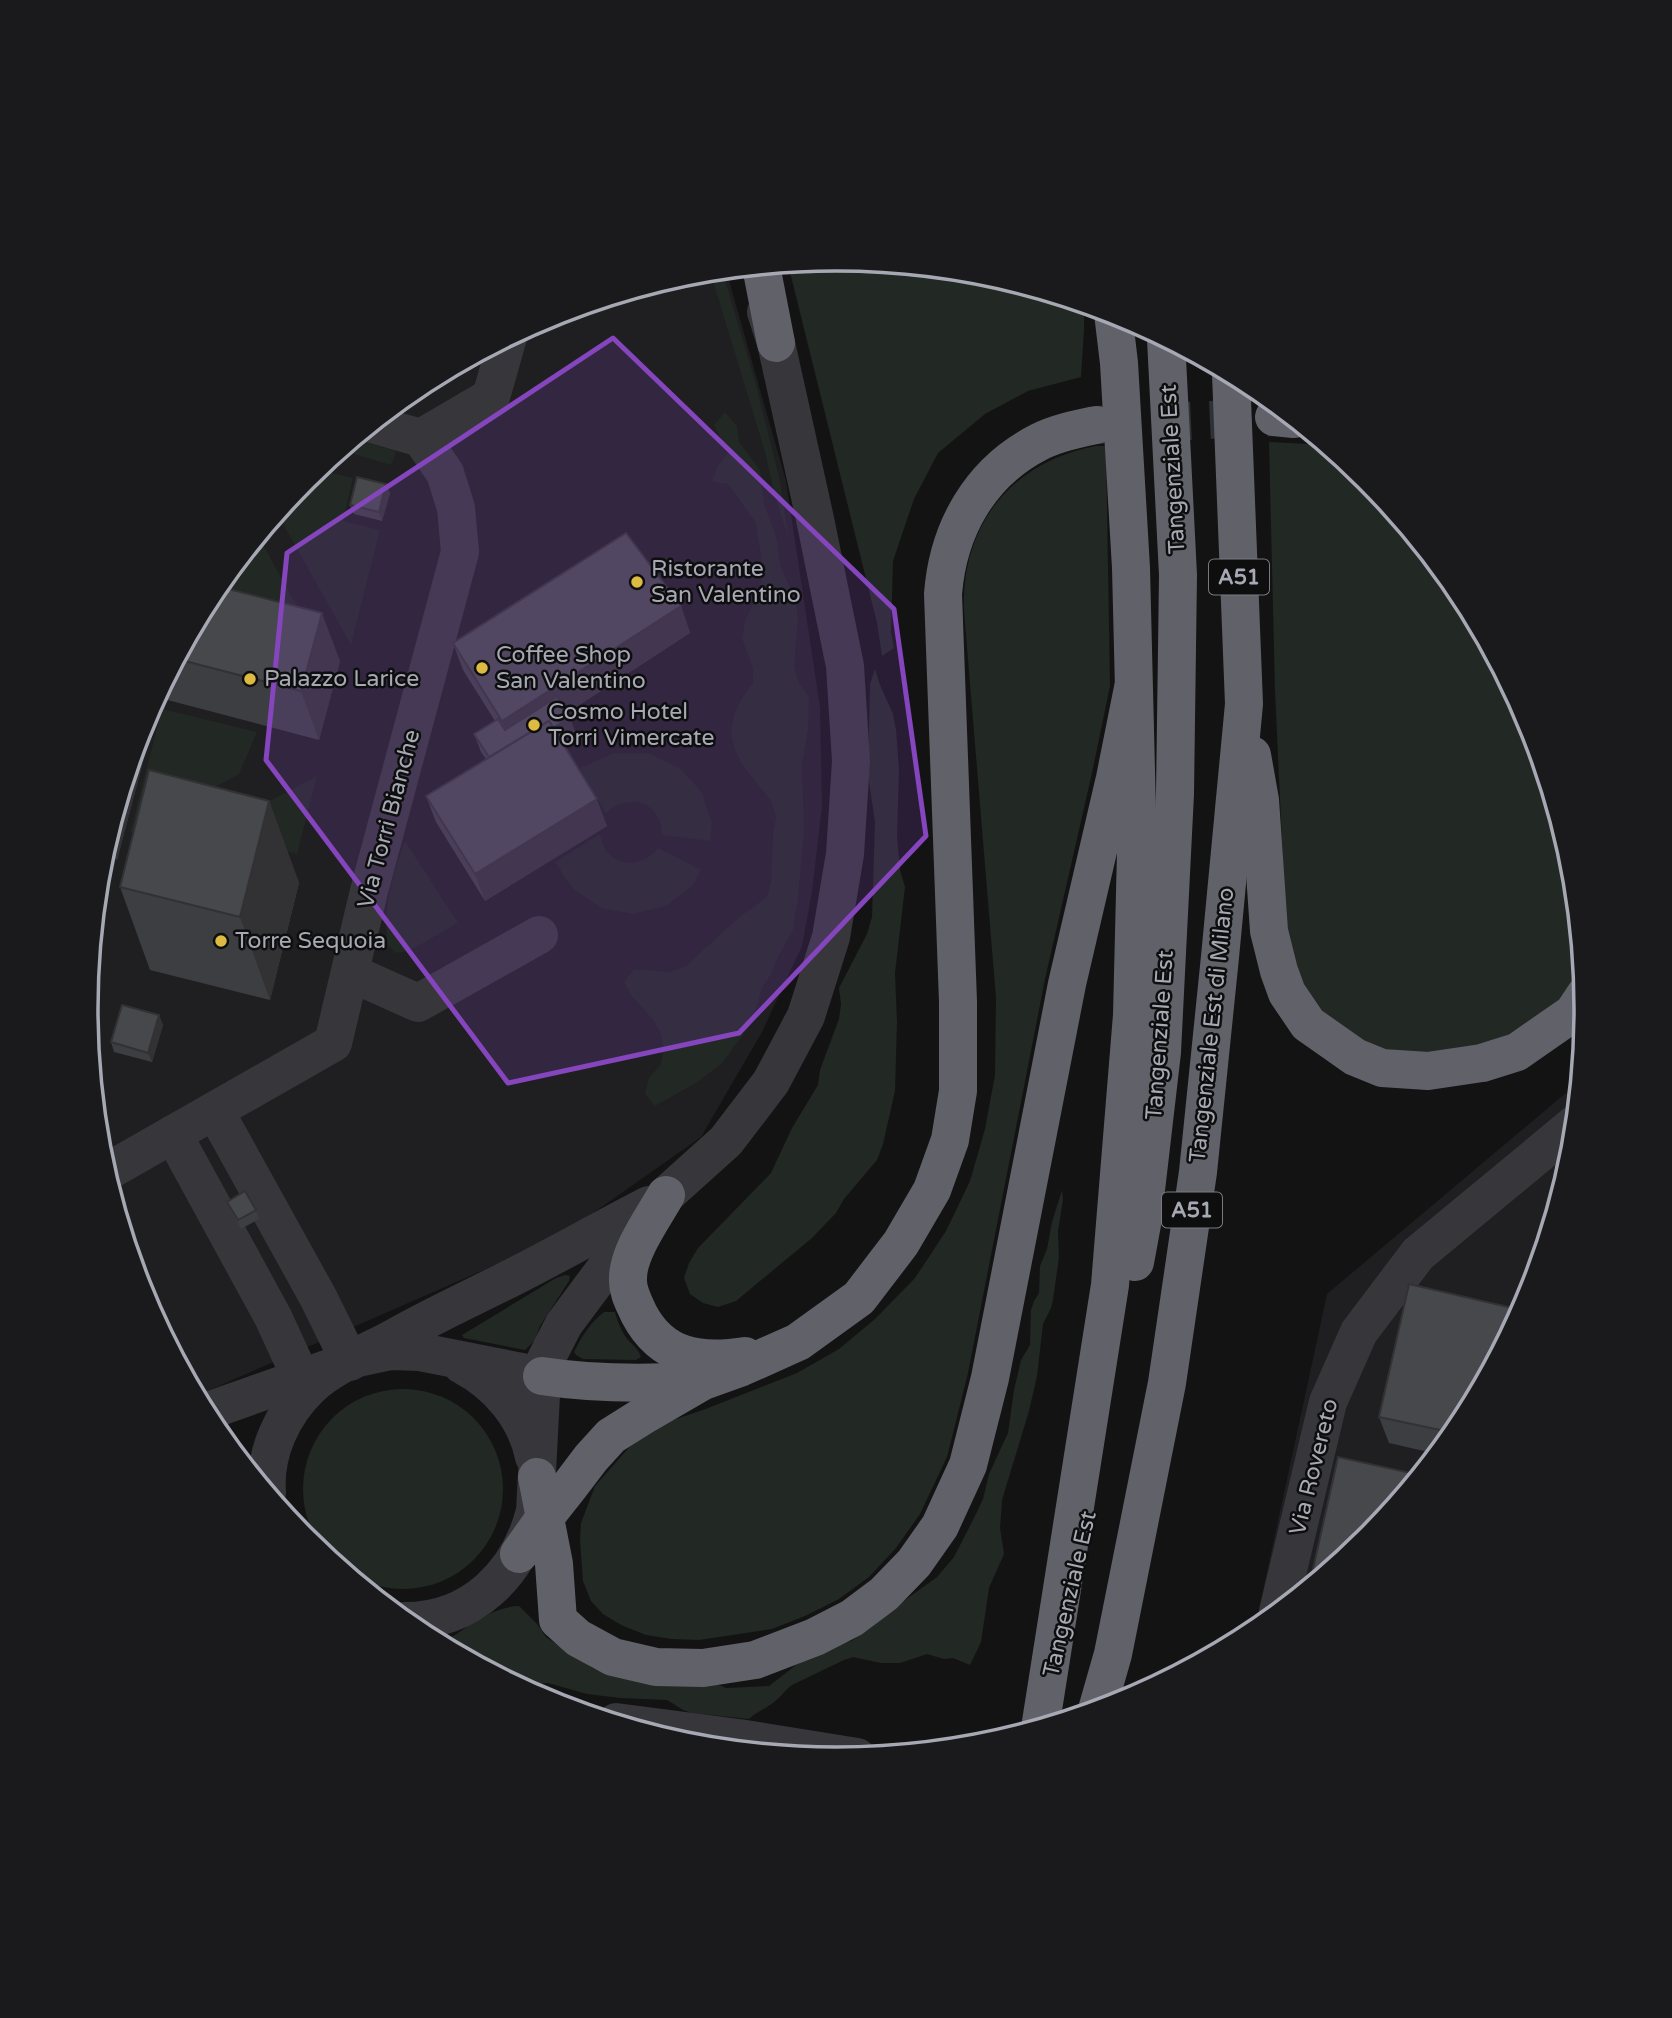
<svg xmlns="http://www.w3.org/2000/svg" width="1672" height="2018" font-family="'Varela Round',sans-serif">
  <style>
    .built { fill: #1f1f21 }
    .green { fill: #222823 }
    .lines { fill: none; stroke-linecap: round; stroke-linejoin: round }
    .highway-tunnel { stroke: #303134; stroke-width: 38; stroke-dasharray: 38 19; stroke-linecap: butt }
    .minor { stroke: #36363b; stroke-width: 38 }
    .highway { stroke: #616269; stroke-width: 38 }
    .wall { fill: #3d3e41 }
    .shaded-wall { fill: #323235 }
    .building { fill: #47484c; stroke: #323235; stroke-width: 2 }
    .marked { fill: #8445bd; fill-opacity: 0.2; stroke: #8445bd; stroke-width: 5; stroke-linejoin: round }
    .poi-dot { fill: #ddba42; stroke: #0e0e0f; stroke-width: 2.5 }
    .labels { text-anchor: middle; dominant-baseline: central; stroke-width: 5; stroke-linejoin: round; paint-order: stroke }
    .shield { fill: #0e0e0f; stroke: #787a82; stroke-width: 2 }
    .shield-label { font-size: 21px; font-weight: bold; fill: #a6a8b3 }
    .street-label { font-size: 23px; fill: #a6a8b3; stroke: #0e0e0f }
    .poi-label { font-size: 23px; fill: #a6a8b3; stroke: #0e0e0f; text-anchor: start }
    .rim { fill: none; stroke: #a6a8b3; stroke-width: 3.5 }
  </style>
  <rect width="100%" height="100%" fill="#131314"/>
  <g class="built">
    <path d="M726 270 786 481 820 707 822 806 812 892 802 946 762 1032 701 1137 559 1237 196 1396 143 1296 100 1155 86 1009 100 862 143 722 212 592 306 478 420 385 549 316 690 273Z"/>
    <path d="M1579 1082 1572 1156 1529 1296 1460 1426 1366 1540 1254 1632 1327 1294Z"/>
  </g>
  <g class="green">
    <path d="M836 259 983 273 1084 304V330L1081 377 1028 391 985 414 938 453 914 499 893 561 891 632 894 648 882 656 877 623 788 264Z"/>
    <path d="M722 270 755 381 780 481 788 537 774 492 765 452 710 271Z"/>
    <path d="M725 412 737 426 739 442 760 470 764 504 776 536 781 568 796 600 798 618 794 667 799 683 809 697 808 730 802 764 804 831 798 898 793 930 777 959 771 974 762 988 752 1023 721 1064 696 1083 655 1106 645 1094 649 1078 661 1064 663 1049 661 1034 653 1020 631 995 624 982 634 969 669 972 686 966 738 918 767 897 771 881 773 833 776 817 771 801 741 763 734 748 731 731 734 715 742 698 753 683V668L742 639 745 621 760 589 763 571 756 523 728 484 712 482 717 467 728 453 714 425Z"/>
    <path d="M354 439 396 451 391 465 340 450Z"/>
    <path d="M1269 442 1326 445 1367 479 1460 593 1529 722 1572 863 1582 967 1560 1001 1509 1037 1478 1046 1428 1053 1385 1050 1364 1042 1321 1012 1302 985 1286 928 1275 691Z"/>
    <path d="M1096 446H1106L1110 686 1092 773 1045 979 968 1373 947 1457 920 1514 896 1548 869 1577 839 1599 805 1616 772 1629 699 1640 672 1639 646 1635 621 1625 603 1614 591 1601 583 1581 580 1540 581 1523 595 1486 633 1443 670 1421 703 1410 797 1373 839 1349 875 1319 915 1278 946 1231 970 1181 985 1129 995 1075 996 998 964 611C961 525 1011 462 1096 446Z"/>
    <path d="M316 469 353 478 343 521 380 530 351 645 277 513 306 478Z"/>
    <path d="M258 536 320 648 200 615 212 592Z"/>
    <path d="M875 669 880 685 893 714 896 730 899 769 897 836 900 870 905 887 895 973 897 1022 895 1091 883 1144 877 1160 844 1199 836 1213 812 1238 736 1301 718 1307 703 1303 690 1294 684 1278 689 1263 698 1248 771 1173 792 1128 818 1085 820 1070 839 1019 841 1004 839 988 867 934 872 917 875 822 868 775 870 684Z"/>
    <path d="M162 709 257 732 239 774 130 833Z"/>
    <path d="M614 753H648L678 767 701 791 712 823 710 841 662 835C662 802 629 792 606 813L580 768Z"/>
    <path d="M317 776 297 854 209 833Z"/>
    <path d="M600 834C605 865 638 873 658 848L701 870 693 885 666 906 633 914 601 908 573 889 555 862Z"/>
    <path d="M405 841 458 923 409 951 396 953 388 946C382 910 392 875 405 841Z"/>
    <path d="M1062 1190 1063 1199 1058 1232 1059 1257 1053 1300 1051 1308 1043 1324 1037 1376 1029 1411 1002 1500 1000 1528 1004 1554 989 1588 981 1642 970 1665 953 1658 944 1659 927 1654 900 1663H881L853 1657 844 1660 792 1685C785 1690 781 1697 774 1702 766 1709 757 1711 749 1719L692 1713 683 1710 667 1700 620 1698 587 1694 548 1683 518 1686 436 1642C450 1641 460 1631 471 1624 484 1616 503 1606 519 1606L537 1624 546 1637 594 1669 703 1685H719L726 1688 769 1686 796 1665 843 1642 851 1641 872 1627 894 1608 937 1577 954 1557 975 1516 983 1499 989 1474 1008 1433 1014 1390 1021 1360 1030 1345 1031 1310 1034 1301 1039 1293 1040 1266 1047 1249 1052 1222Z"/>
    <path d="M565 1275 570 1276 569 1281 540 1326 535 1340 525 1350 464 1338 462 1335 556 1278Z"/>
    <path d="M604 1312H615C618 1323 622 1333 629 1341 635 1347 638 1349 641 1357L636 1360 583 1359 576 1355 574 1352C581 1337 591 1322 604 1312Z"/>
    <circle cx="403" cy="1489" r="100"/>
  </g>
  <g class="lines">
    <path class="highway-tunnel" d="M1096 425 1274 417"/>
    <g class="minor">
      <path d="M421 438 491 397 508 337"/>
      <path d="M351 973 418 1003 539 935"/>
      <path d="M215 1111 318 1297 350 1362"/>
      <path d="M173 1134 273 1317 301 1378"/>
      <path d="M105 1173 333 1043 369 891 460 552 456 508 445 473 421 438 372 424"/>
      <path d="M462 1365C498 1384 526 1417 534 1457"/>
      <path d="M205 1412 358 1358 391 1351 420 1352 542 1376"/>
      <path d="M267 1493C264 1453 282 1414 310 1387 332 1366 370 1351 397 1336 438 1313 480 1294 521 1273 564 1251 606 1227 649 1205"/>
      <path d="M1278 1612 1328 1402 1359 1332 1418 1254 1575 1124"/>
      <path d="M405 1621C472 1621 519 1574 535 1511L542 1376 546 1359 564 1324 611 1261 666 1195 726 1141 771 1082 806 1016 831 937 845 854 851 761 845 666 815 519 776 343 766 312"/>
      <path d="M616 1722 739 1738 857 1757"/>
    </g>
    <g class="highway">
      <path d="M761 266 776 343"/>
      <path d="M1274 417 1294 419"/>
      <path d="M1252 755 1260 800 1269 931 1279 971 1287 993 1308 1024 1355 1057 1382 1068 1428 1071 1482 1063 1517 1052 1573 1013 1585 995"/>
      <path d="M666 1195C653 1218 628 1252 628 1278 627 1291 634 1303 639 1314 662 1358 700 1363 745 1356"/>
      <path d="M1135 1262 1142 1224 1162 1052 1175 794 1178 575 1166 339"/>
      <path d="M542 1376C593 1384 643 1384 694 1381"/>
      <path d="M537 1477 554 1564 558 1620 578 1638 613 1657 656 1667 703 1668 755 1660 815 1637 852 1618 884 1594 914 1563 940 1526 968 1465 990 1378 1067 984 1115 778 1133 688"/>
      <path d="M519 1554 546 1516 569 1487 591 1458 611 1436 646 1414 703 1381 742 1367 798 1342 859 1298 901 1243 932 1190 950 1140 958 1091V1002L943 594C948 529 980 472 1039 442 1057 433 1077 429 1096 425"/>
      <path d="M1097 1710 1113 1654 1167 1383 1198 1172 1220 957 1244 704 1231 374"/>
      <path d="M1041 1722 1110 1285 1132 1015 1137 811 1131 568 1119 363 1113 313"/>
    </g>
  </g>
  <g class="wall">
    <path d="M390 493 382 521 354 514 350 505Z"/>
    <path d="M212 592 340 661 319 740 160 698 117 860 104 849 143 722Z"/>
    <path d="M681 606 690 633 567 713 570 717 576 735 563 744 607 826 485 901 436 822 426 796 486 759 481 752 474 734 495 721 463 670 453 643Z"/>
    <path d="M269 801 299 883 270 1000 150 970 120 887Z"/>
    <path d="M159 1015 163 1025 152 1062 114 1052 111 1042Z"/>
    <path d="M227 1202 256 1210 259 1219 241 1229 231 1211Z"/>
    <path d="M1379 1417 1460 1426 1437 1454 1389 1443Z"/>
  </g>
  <g class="shaded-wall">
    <path d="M386 484 390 493 382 521 379 512Z"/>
    <path d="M681 606 690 633 512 748 502 721Z"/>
    <path d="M322 613 340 661 319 740 301 691Z"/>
    <path d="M158 693 160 698 117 860 109 835 143 722Z"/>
    <path d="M570 717 576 735 500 783 494 765Z"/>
    <path d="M597 799 607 826 485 901 475 874Z"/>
    <path d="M269 801 299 883 270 1000 240 917Z"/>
    <path d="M159 1015 163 1025 152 1062 148 1053Z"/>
    <path d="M1517 1309 1519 1315 1513 1326Z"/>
  </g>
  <g class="building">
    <path d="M357 477 386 484 379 512 350 505Z"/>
    <path d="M626 533 681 606 502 721 453 643Z"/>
    <path d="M217 586 322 613 301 691 177 659 212 592Z"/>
    <path d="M557 697 570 717 553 728 549 721 489 757 474 734 498 719 505 730Z"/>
    <path d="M549 721 597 799 475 874 426 796Z"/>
    <path d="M149 770 269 801 240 917 120 887Z"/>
    <path d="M122 1005 159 1015 148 1053 111 1042Z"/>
    <path d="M245 1191 256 1210 238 1220 227 1202Z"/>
    <path d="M1409 1284 1517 1309 1513 1326 1460 1426 1454 1433 1379 1417Z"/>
    <path d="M1338 1457 1420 1475 1366 1540 1309 1587Z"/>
  </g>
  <path class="marked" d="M613 338 894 609 926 836 739 1033 508 1083 266 760 287 553Z"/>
  <g class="poi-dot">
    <circle cx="637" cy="582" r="7"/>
    <circle cx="482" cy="668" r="7"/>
    <circle cx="250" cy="679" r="7"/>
    <circle cx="534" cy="725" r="7"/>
    <circle cx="221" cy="941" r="7"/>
  </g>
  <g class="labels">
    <g class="shield">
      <rect x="1209" y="559.5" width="60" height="35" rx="5"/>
      <rect x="1162" y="1192.5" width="60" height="35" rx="5"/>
    </g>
    <g class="shield-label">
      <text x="1239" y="577">A51</text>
      <text x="1192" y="1210">A51</text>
    </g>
    <g class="street-label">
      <text transform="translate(1173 469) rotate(-93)">Tangenziale Est</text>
      <text transform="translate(389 819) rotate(-75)">Via Torri Bianche</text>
      <text transform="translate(1212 1025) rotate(-84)">Tangenziale Est di Milano</text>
      <text transform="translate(1160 1035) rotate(-86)">Tangenziale Est</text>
      <text transform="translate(1314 1467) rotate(-76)">Via Rovereto</text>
      <text transform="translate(1070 1594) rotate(-77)">Tangenziale Est</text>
    </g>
    <g class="poi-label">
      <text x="651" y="569">Ristorante<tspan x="651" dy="26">San Valentino</tspan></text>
      <text x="496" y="655">Coffee Shop<tspan x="496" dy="26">San Valentino</tspan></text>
      <text x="264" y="679">Palazzo Larice</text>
      <text x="548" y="712">Cosmo Hotel<tspan x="548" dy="26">Torri Vimercate</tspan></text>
      <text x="235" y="941">Torre Sequoia</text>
    </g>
  </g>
  <path d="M0 0H1672V2018H0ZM98 1009a738 738 0 1 1 1476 0a738 738 0 1 1-1476 0Z" fill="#1a1a1c" fill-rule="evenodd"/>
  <path class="rim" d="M98 1009a738 738 0 1 1 1476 0a738 738 0 1 1-1476 0Z"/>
</svg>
